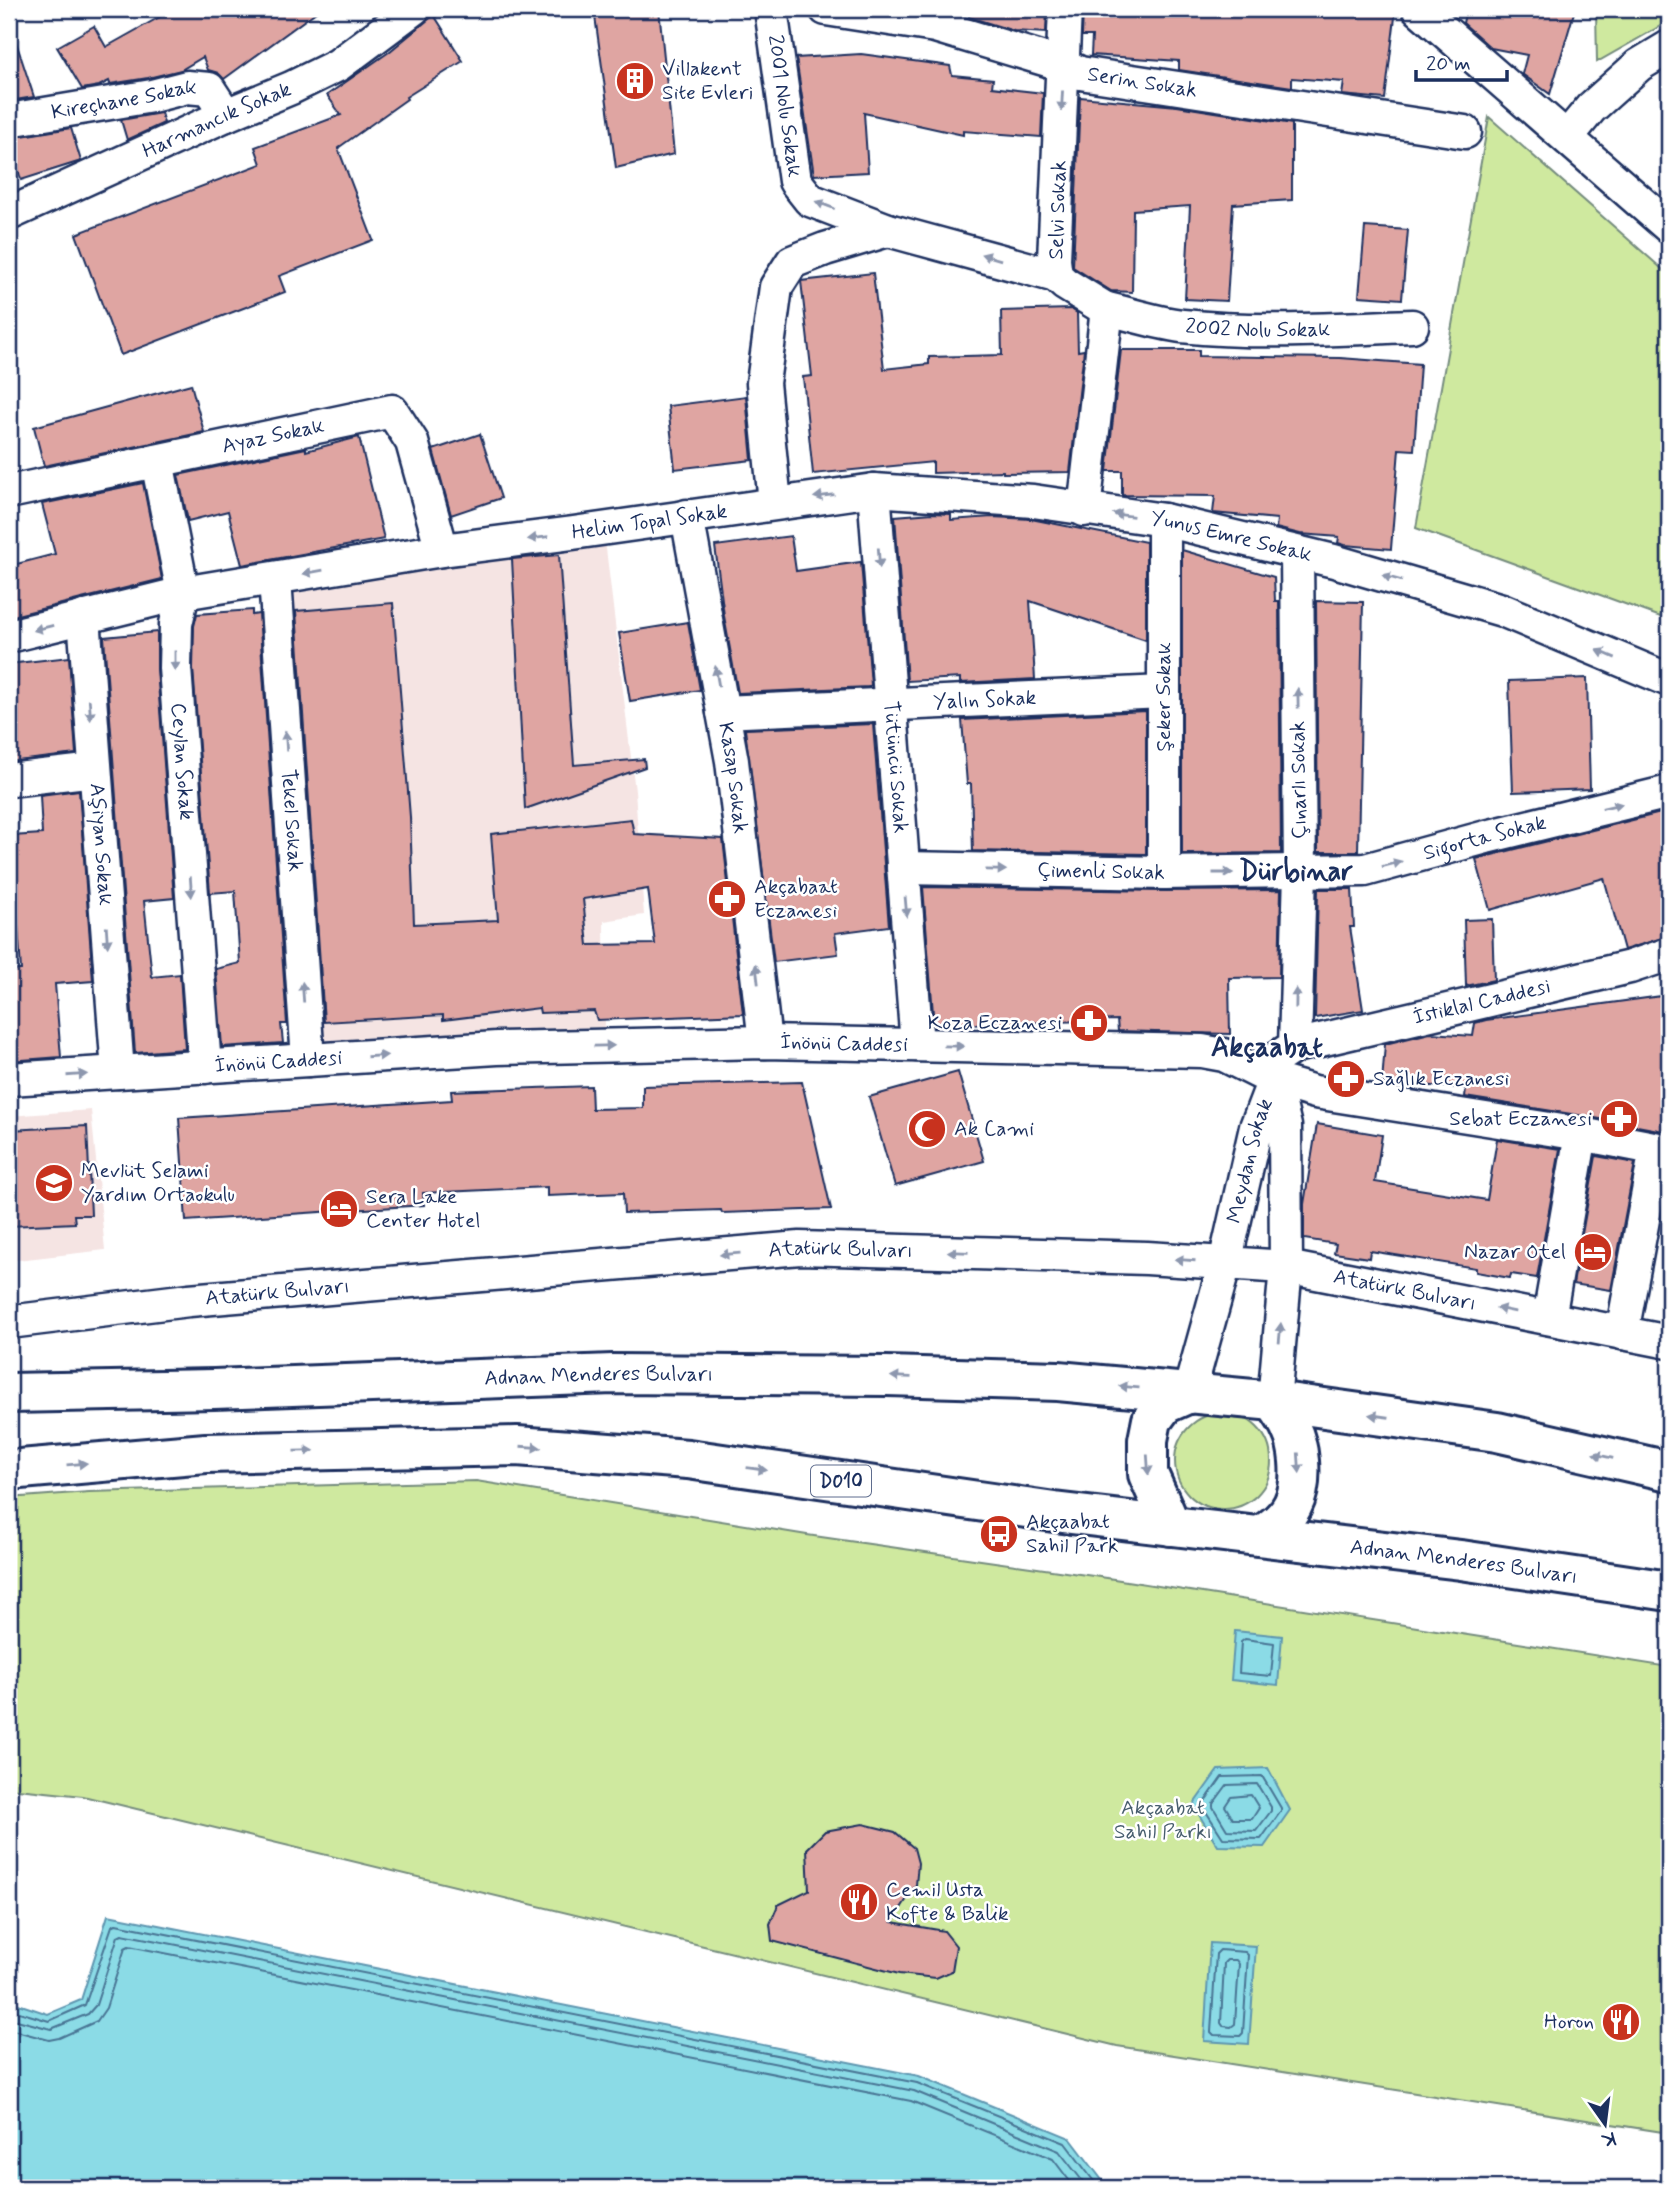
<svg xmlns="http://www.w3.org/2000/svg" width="1678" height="2197" font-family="Mynerve,sans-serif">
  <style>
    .built { fill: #f5e4e3 }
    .green { fill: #cfe99f; stroke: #758c7e; stroke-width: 2 }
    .water { fill: #8bdbe6; stroke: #5e96b0; stroke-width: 2 }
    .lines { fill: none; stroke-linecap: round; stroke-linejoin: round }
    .shore { stroke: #487494; stroke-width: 2 }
    .building { fill: #dfa5a2; stroke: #1b2f5e; stroke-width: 2; fill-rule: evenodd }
    .minor-casing { stroke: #1b2f5e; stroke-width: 37 }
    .highway-casing { stroke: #1b2f5e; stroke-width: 44 }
    .minor { stroke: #fff; stroke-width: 32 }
    .highway { stroke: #fff; stroke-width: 38 }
    .oneway { fill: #8d97ae }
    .labels { text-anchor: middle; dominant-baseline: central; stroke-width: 5; stroke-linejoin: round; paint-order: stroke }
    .shield { fill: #fff; stroke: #5f6d8e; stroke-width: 2 }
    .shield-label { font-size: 19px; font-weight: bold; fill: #1b2f5e }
    .poi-label { font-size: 21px; fill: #1b2f5e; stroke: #fff; text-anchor: start }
    .street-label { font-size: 21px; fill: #1b2f5e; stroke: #fff }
    .park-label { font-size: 21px; fill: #485e6e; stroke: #fff }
    .district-label { font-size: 28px; font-weight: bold; fill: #1b2f5e; stroke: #fff }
  </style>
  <rect width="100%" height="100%" fill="#fff"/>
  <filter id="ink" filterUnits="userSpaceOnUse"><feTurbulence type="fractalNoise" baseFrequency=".0143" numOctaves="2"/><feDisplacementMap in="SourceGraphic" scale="14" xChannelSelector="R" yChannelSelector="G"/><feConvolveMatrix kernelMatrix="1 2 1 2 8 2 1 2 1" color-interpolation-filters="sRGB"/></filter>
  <g filter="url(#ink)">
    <g class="built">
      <path d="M605 540 635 791 644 915 604 921 605 1030 320 1044 286 594Z"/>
      <path d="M91 1110 105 1250 9 1261V1116Z"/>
    </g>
    <g class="green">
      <path d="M1596 9H1666L1662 25 1597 62Z"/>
      <path d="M1489 117 1669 275V620L1416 528Z"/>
      <circle cx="1223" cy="1461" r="48"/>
      <path d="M476 1481 807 1535 1114 1579 1669 1667V2133L1117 2046 83 1796 9 1788V1498L89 1492Z"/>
    </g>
    <g class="water">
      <path d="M1235 1631 1282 1636 1278 1685 1231 1680Z"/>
      <path d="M1268 1768 1290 1810 1264 1847 1218 1846 1193 1805 1218 1770Z"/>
      <path d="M108 1915 919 2076 1070 2138 1108 2188H9V2001L48 2014 81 2000Z"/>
      <path d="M1210 1943 1256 1946 1249 2044 1204 2041Z"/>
    </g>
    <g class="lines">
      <g class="shore">
        <path d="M1245 1639 1274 1643 1271 1676 1239 1673 1241 1642Z"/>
        <path d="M1262 1776 1281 1808V1811L1261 1839 1223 1838 1203 1807V1804L1222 1777Z"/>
        <path d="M1257 1784 1271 1807V1811L1256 1831 1227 1830 1213 1807V1804L1227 1785Z"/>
        <path d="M1251 1795 1259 1808 1252 1819H1233L1225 1806 1231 1797Z"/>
        <path d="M1220 1950 1245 1952 1248 1955 1243 2033 1240 2036 1214 2035 1211 2032 1216 1954Z"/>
        <path d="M1227 1960H1236L1239 1964 1235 2024 1231 2027 1223 2026 1221 2023 1224 1963Z"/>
        <path d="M9 2009 49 2021 85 2005 112 1926 116 1924 917 2083 1065 2143 1099 2188"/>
        <path d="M9 2018 51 2029 88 2014 96 2005 118 1936 122 1934 914 2091 1059 2151 1088 2188"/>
        <path d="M9 2029 49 2040 59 2038 97 2021 106 2008 125 1948 129 1946 911 2101 1053 2159 1075 2188"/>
      </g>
    </g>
    <g class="building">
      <path d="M174 9H320L224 79 218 73 208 70 203 57 181 70 148 78 110 84 109 81 99 86 82 89 57 47 94 26 106 47Z"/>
      <path d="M594 9H659L674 154 616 168Z"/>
      <path d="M969 9H1047L1046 33 1014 31 969 17Z"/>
      <path d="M1083 9 1182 14V9H1396L1385 99 1342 95 1344 82 1292 78V87L1179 70V61L1091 55 1092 36H1082Z"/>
      <path d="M1466 9H1575L1550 94 1522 74 1527 55 1491 48 1463 23Z"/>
      <path d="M434 15 463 61 406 97 407 99 338 148 373 240 279 276 285 292 121 355 76 234 261 164 255 147 341 115 327 95 389 52Z"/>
      <path d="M14 36 34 97 9 101V37Z"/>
      <path d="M861 54 950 66 952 75 993 79 992 87 1043 93 1041 137 963 131V135L864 113 868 172 814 175 796 58Z"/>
      <path d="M1080 97 1177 106 1292 124V200L1233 204 1227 301 1185 299 1190 206 1133 210 1132 292 1111 291 1073 267Z"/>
      <path d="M161 113 164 123 127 140 121 120Z"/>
      <path d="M71 128 81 161 21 180 9 138Z"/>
      <path d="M1365 227 1408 230 1402 299 1359 296Z"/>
      <path d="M873 273 884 369 929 364V357L1002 355 1001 311 1071 309 1077 313 1078 351 1084 350 1070 472 1003 473V471L933 473V462L813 474 803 377 812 376 801 281Z"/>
      <path d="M1121 350H1199V356L1340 358 1420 364 1414 450 1399 449 1391 549 1345 545 1338 543 1339 537 1300 534 1276 528 1277 519 1213 513 1215 496 1122 495V471H1107Z"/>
      <path d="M191 384 204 432 44 466 34 427Z"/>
      <path d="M746 396 752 460 675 469 668 406Z"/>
      <path d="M480 434 501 498 451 515 433 450Z"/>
      <path d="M359 437 384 539 242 565 228 511 188 521 178 475 306 448V451Z"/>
      <path d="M143 483 162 579 9 617V566L55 554 42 504Z"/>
      <path d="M933 513 951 514V520L992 517 1031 519 1146 542V640L1030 601 1035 679 960 683V678L907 681 895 516Z"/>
      <path d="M791 536 796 571 861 562 871 685 868 687 738 693 724 616 715 546Z"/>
      <path d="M1182 550 1274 577 1275 601H1279L1281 853 1182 854Z"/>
      <path d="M559 555 574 765 644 759 645 767 525 809 512 559Z"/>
      <path d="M1316 601 1363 602 1358 852H1318Z"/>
      <path d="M393 603 410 817 414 924 498 920 491 834 631 819 634 834 723 839 743 1014 597 1020 594 1011 540 1013 539 1008 443 1020V1015L324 1022 296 611ZM648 889 655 944 588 945 583 899Z"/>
      <path d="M252 610V615L259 614 287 1024H281L283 1043 222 1047 216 969 240 963 235 891 210 893 193 668 194 626 197 614Z"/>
      <path d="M688 622 700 690 630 701 619 633Z"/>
      <path d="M157 632V669L174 898 144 901 152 977 180 974 185 1049 135 1053 104 637Z"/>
      <path d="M69 657 76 754 9 762V664Z"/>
      <path d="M1587 678 1590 789 1513 792 1509 681Z"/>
      <path d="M1146 711V854L973 851 971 784H967L962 720Z"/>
      <path d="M873 724 889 926 835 933 838 954 774 962 745 729Z"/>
      <path d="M79 790 93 981 55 984 61 1057 9 1061V970H21L12 836 42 834 40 795Z"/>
      <path d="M1669 811V936L1624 950 1604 878 1490 910 1476 859Z"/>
      <path d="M923 887 1164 891 1281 890 1279 977 1229 978 1230 1034 1118 1031 1117 1020 934 1026Z"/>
      <path d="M1318 889H1352L1354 927H1350L1363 1010 1315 1018Z"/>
      <path d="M1492 919 1494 980 1466 986 1464 920Z"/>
      <path d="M1669 995V1132L1584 1116 1465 1097 1466 1088 1382 1083 1385 1044 1430 1033 1473 1036 1475 1023 1486 1020Z"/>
      <path d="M958 1072 984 1161 895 1186 869 1097Z"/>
      <path d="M802 1082 831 1209 722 1213 721 1210 624 1213 623 1193 547 1196V1187L423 1193 424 1205 186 1221 179 1118 452 1100 451 1091 591 1086 592 1109 643 1108V1086Z"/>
      <path d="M1317 1124 1382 1135 1375 1182 1487 1200 1497 1139 1560 1149 1537 1278 1511 1274 1510 1278 1476 1272V1268L1370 1251 1369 1258 1334 1253 1336 1244 1304 1239V1204Z"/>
      <path d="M87 1126 91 1215H74L75 1223 9 1226V1130Z"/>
      <path d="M1596 1156 1635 1163 1611 1290 1573 1284Z"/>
      <path d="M863 1824 895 1832 914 1848 918 1863 916 1885 892 1922 944 1931 956 1946 952 1971 936 1978 899 1974 772 1941 770 1924 778 1905 809 1890 807 1849 825 1831Z"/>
    </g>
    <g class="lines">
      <g class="minor-casing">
        <g id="minor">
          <path id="s1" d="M771 9 795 181 810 200 888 230 1056 276"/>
          <path id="s2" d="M826 9 935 26 1064 65 1080 73 1465 132"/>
          <path d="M1065 9 1054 260 1056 276 1065 284 1104 308 1106 317 1084 510"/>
          <path d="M1419 9 1669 227"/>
          <path id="s3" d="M9 120 152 96 187 87 209 89 226 115"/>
          <path d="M1567 137 1591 108 1639 65 1669 47"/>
          <path id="s4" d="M9 214 226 115 291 88 338 65 413 9"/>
          <path id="s5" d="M1104 308C1130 314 1156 323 1182 326 1258 334 1336 329 1412 326"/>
          <path id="s6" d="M157 461 183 593 176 624 175 668 205 1067"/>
          <path id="s7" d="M874 490 917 1045"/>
          <path id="s8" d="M9 492 392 411 412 442 442 550"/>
          <path d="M775 503 763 383 776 287 792 262 825 249 888 230"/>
          <path id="s9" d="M687 516 732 761 765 1042"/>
          <path d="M1164 520V873"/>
          <path id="s10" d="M275 579 308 1060"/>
          <path id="s11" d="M84 617 118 1072"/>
          <path id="s12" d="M9 636 183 593 442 550 573 533 874 490 1033 501 1164 520 1334 561 1502 610 1669 680"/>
          <path id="s13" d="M723 712 1164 692"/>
          <path d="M9 780 95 770"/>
          <path id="s14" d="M903 868 1164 873 1365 870 1486 837 1669 792"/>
          <path id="s15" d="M1295 1046 1630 967 1669 954"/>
          <path d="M1257 1071 1295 1046 1300 872 1297 553"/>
          <path id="s16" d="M9 1079 497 1048 765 1042 1202 1051 1224 1055 1274 1080 1315 1092 1581 1134 1669 1151"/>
          <path d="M1549 1318 1581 1134"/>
          <path id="s17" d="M9 1322 189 1300 800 1248 1147 1258 1286 1267 1669 1342"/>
          <path d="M1622 1333 1656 1149"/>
          <path id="s18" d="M1189 1393 1225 1263 1256 1127 1274 1080 1285 1126 1286 1267 1274 1401"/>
        </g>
      </g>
      <g class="highway-casing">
        <g id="highway">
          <path id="s19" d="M9 1393 214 1389 613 1374 887 1376 1058 1381 1274 1401 1497 1432 1669 1471"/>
          <path id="s20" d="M9 1470 206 1453 517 1446 688 1459 1054 1512 1461 1560 1669 1591"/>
          <path d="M1171 1526 1148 1474V1440L1152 1420 1164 1404 1189 1393"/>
          <path d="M1260 1536C1292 1518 1302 1497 1299 1461 1298 1450 1296 1439 1291 1429 1287 1419 1280 1410 1274 1401"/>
        </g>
      </g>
      <use href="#minor" class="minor"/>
      <use href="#highway" class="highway"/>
    </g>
    <defs><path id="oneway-solid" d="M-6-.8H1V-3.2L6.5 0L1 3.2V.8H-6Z" transform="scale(1.75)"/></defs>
    <g class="oneway">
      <use href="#oneway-solid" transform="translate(1062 101) rotate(93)"/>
      <use href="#oneway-solid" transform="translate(825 205) rotate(-159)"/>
      <use href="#oneway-solid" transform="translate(991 257) rotate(-164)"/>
      <use href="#oneway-solid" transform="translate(824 496) rotate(173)"/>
      <use href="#oneway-solid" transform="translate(1123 515) rotate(-173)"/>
      <use href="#oneway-solid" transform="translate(538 538) rotate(173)"/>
      <use href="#oneway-solid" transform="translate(879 558) rotate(86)"/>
      <use href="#oneway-solid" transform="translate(313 572) rotate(170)"/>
      <use href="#oneway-solid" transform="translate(1392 578) rotate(-164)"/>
      <use href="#oneway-solid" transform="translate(43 628) rotate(166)"/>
      <use href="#oneway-solid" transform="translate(1606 654) rotate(-157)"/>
      <use href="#oneway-solid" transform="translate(175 661) rotate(90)"/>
      <use href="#oneway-solid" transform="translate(717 676) rotate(-100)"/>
      <use href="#oneway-solid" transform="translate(1298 698) rotate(-91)"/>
      <use href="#oneway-solid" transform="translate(90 710) rotate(86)"/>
      <use href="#oneway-solid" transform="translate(286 741) rotate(-94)"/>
      <use href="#oneway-solid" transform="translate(1612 806) rotate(-13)"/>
      <use href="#oneway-solid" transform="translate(1392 864) rotate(-15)"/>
      <use href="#oneway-solid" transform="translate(996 870) rotate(1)"/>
      <use href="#oneway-solid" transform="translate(1223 873)"/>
      <use href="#oneway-solid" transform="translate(191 887) rotate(86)"/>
      <use href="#oneway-solid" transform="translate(906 907) rotate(85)"/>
      <use href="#oneway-solid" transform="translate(107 937) rotate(86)"/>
      <use href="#oneway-solid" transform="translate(757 974) rotate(-97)"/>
      <use href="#oneway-solid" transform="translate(303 992) rotate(-94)"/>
      <use href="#oneway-solid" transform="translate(1296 998) rotate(-89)"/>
      <use href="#oneway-solid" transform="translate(604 1046) rotate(-1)"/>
      <use href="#oneway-solid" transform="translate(954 1046) rotate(1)"/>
      <use href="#oneway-solid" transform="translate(377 1056) rotate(-4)"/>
      <use href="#oneway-solid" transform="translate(77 1075) rotate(-4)"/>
      <use href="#oneway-solid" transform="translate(958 1252) rotate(-178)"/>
      <use href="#oneway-solid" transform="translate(730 1254) rotate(175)"/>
      <use href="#oneway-solid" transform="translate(1185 1260) rotate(-176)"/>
      <use href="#oneway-solid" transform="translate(1506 1310) rotate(-169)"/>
      <use href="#oneway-solid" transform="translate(1280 1333) rotate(-85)"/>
      <use href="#oneway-solid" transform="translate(901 1377) rotate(-178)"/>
      <use href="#oneway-solid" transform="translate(1129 1387) rotate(-175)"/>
      <use href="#oneway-solid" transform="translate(1379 1416) rotate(-172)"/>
      <use href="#oneway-solid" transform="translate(531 1447) rotate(4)"/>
      <use href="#oneway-solid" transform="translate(304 1451) rotate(-1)"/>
      <use href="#oneway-solid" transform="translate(1603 1456) rotate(-167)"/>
      <use href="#oneway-solid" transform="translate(1299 1463) rotate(86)"/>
      <use href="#oneway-solid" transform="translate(77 1464) rotate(-5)"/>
      <use href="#oneway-solid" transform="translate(1148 1465) rotate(86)"/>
      <use href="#oneway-solid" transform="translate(757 1469) rotate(8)"/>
    </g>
  </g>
  <defs>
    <g id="building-disc" transform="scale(2.0125)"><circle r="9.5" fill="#c8321e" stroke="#fff"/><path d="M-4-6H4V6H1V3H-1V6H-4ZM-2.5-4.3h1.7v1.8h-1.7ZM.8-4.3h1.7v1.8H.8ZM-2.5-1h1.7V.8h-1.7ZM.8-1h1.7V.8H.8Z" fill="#fff"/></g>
    <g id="pharmacy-disc" transform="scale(2.0125)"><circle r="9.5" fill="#c8321e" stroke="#fff"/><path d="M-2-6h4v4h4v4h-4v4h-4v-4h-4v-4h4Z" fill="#fff"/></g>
    <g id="mosque-disc" transform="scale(2.0125)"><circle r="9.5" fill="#c8321e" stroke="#fff"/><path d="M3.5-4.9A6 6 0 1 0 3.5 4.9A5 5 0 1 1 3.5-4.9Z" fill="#fff"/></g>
    <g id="school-disc" transform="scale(2.0125)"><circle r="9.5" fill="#c8321e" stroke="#fff"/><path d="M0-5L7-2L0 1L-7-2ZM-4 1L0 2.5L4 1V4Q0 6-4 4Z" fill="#fff"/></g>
    <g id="hotel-disc" transform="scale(2.0125)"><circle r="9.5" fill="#c8321e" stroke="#fff"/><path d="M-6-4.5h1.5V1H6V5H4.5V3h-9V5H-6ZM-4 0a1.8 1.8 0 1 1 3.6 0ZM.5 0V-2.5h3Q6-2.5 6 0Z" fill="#fff"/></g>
    <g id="bus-disc" transform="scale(2.0125)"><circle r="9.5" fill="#c8321e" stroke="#fff"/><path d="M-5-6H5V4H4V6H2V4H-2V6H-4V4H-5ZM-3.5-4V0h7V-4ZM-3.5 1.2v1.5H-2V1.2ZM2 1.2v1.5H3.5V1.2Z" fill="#fff"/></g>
    <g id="restaurant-disc" transform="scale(2.0125)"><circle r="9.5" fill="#c8321e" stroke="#fff"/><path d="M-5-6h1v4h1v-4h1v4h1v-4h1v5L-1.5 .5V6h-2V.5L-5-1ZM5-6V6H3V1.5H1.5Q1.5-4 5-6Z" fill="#fff"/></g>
  </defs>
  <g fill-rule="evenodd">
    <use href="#building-disc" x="635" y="81"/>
    <use href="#pharmacy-disc" x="727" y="899"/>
    <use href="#pharmacy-disc" x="1089" y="1023"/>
    <use href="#pharmacy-disc" x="1346" y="1079"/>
    <use href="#pharmacy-disc" x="1619" y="1119"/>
    <use href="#mosque-disc" x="927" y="1129"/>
    <use href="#school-disc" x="54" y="1183"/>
    <use href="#hotel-disc" x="339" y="1209"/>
    <use href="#hotel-disc" x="1593" y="1252"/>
    <use href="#bus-disc" x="999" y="1534"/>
    <use href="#restaurant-disc" x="859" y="1902"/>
    <use href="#restaurant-disc" x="1621" y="2022"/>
  </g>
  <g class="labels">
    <rect class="shield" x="811" y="1465.5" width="60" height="31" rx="5"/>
    <g class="shield-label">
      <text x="841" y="1481">D010</text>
    </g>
    <g class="poi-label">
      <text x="662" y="69">Villakent<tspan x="662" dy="24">Site Evleri</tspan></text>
      <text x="754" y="887">Akçabaat<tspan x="754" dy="24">Eczanesi</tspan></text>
      <text x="1062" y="1023" text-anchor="end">Koza Eczanesi</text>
      <text x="1373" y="1079">Sağlık Eczanesi</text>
      <text x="1592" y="1119" text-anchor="end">Sebat Eczanesi</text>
      <text x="954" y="1129">Ak Cami</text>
      <text x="81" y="1171">Mevlüt Selami<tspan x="81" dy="24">Yardım Ortaokulu</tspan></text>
      <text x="366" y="1197">Sera Lake<tspan x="366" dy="24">Center Hotel</tspan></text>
      <text x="1566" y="1252" text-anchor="end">Nazar Otel</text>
      <text x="1026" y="1522">Akçaabat<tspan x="1026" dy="24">Sahil Park</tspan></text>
      <text x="886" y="1890">Cemil Usta<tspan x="886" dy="24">Kofte &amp; Balik</tspan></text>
      <text x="1594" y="2022" text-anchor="end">Horon</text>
    </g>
    <g class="street-label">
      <text stroke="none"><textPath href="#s2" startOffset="326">Serin Sokak</textPath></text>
      <text stroke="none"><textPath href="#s3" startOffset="117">Kireçhane Sokak</textPath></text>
      <text stroke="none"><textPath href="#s1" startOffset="98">2001 Nolu Sokak</textPath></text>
      <text stroke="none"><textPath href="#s4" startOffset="228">Harmancık Sokak</textPath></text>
      <text transform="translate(1058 210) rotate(-88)">Selvi Sokak</text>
      <text stroke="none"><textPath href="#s5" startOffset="156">2002 Nolu Sokak</textPath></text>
      <text stroke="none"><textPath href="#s8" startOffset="270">Ayaz Sokak</textPath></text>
      <text stroke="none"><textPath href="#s12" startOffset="651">Helim Topal Sokak</textPath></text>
      <text stroke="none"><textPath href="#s12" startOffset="1239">Yunus Emre Sokak</textPath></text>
      <text transform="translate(1164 697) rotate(-90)">Şeker Sokak</text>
      <text stroke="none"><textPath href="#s13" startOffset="262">Yalın Sokak</textPath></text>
      <text stroke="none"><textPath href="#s6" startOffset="304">Ceylan Sokak</textPath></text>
      <text stroke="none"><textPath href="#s7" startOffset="278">Tütüncü Sokak</textPath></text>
      <text stroke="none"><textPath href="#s9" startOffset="266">Kasap Sokak</textPath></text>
      <text transform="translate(1299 780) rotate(-91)">Çınarlı Sokak</text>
      <text stroke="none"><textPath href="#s10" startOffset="242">Tekel Sokak</textPath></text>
      <text stroke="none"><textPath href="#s14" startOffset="586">Sigorta Sokak</textPath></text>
      <text stroke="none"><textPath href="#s11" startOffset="228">Aşiyan Sokak</textPath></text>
      <text stroke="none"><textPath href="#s14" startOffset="198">Çimenli Sokak</textPath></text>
      <text stroke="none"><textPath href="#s15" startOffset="192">İstiklal Caddesi</textPath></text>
      <text stroke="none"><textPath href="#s16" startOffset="836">İnönü Caddesi</textPath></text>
      <text stroke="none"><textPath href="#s16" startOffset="270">İnönü Caddesi</textPath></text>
      <text stroke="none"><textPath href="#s18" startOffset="240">Meydan Sokak</textPath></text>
      <text stroke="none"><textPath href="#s17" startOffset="835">Atatürk Bulvarı</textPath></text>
      <text stroke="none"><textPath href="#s17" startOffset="1402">Atatürk Bulvarı</textPath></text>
      <text stroke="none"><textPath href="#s17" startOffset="270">Atatürk Bulvarı</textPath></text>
      <text stroke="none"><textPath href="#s19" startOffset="590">Adnan Menderes Bulvarı</textPath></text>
      <text stroke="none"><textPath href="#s20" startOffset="1463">Adnan Menderes Bulvarı</textPath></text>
    </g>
    <g class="park-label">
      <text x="1163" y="1808">Akçaabat<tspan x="1163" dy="24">Sahil Parkı</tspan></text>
    </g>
    <g class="district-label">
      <text x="1296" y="872">Dürbinar</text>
      <text x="1267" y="1048">Akçaabat</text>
    </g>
  </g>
  <rect width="1678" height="2197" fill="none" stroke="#fff" stroke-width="35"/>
  <rect x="18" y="18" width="1643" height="2162" fill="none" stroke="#1b2f5e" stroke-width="2.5" filter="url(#ink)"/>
  <g transform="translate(1605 2124) rotate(166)" stroke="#ffffff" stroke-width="5" paint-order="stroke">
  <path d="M0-5L12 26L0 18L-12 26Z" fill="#1b2f5e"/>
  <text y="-10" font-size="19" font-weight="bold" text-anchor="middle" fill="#1b2f5e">K</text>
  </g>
  <path d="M1416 70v10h91v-10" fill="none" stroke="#1b2f5e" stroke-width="3.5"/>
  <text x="1426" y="70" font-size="21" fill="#1b2f5e" stroke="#ffffff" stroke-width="5" paint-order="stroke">20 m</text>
</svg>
